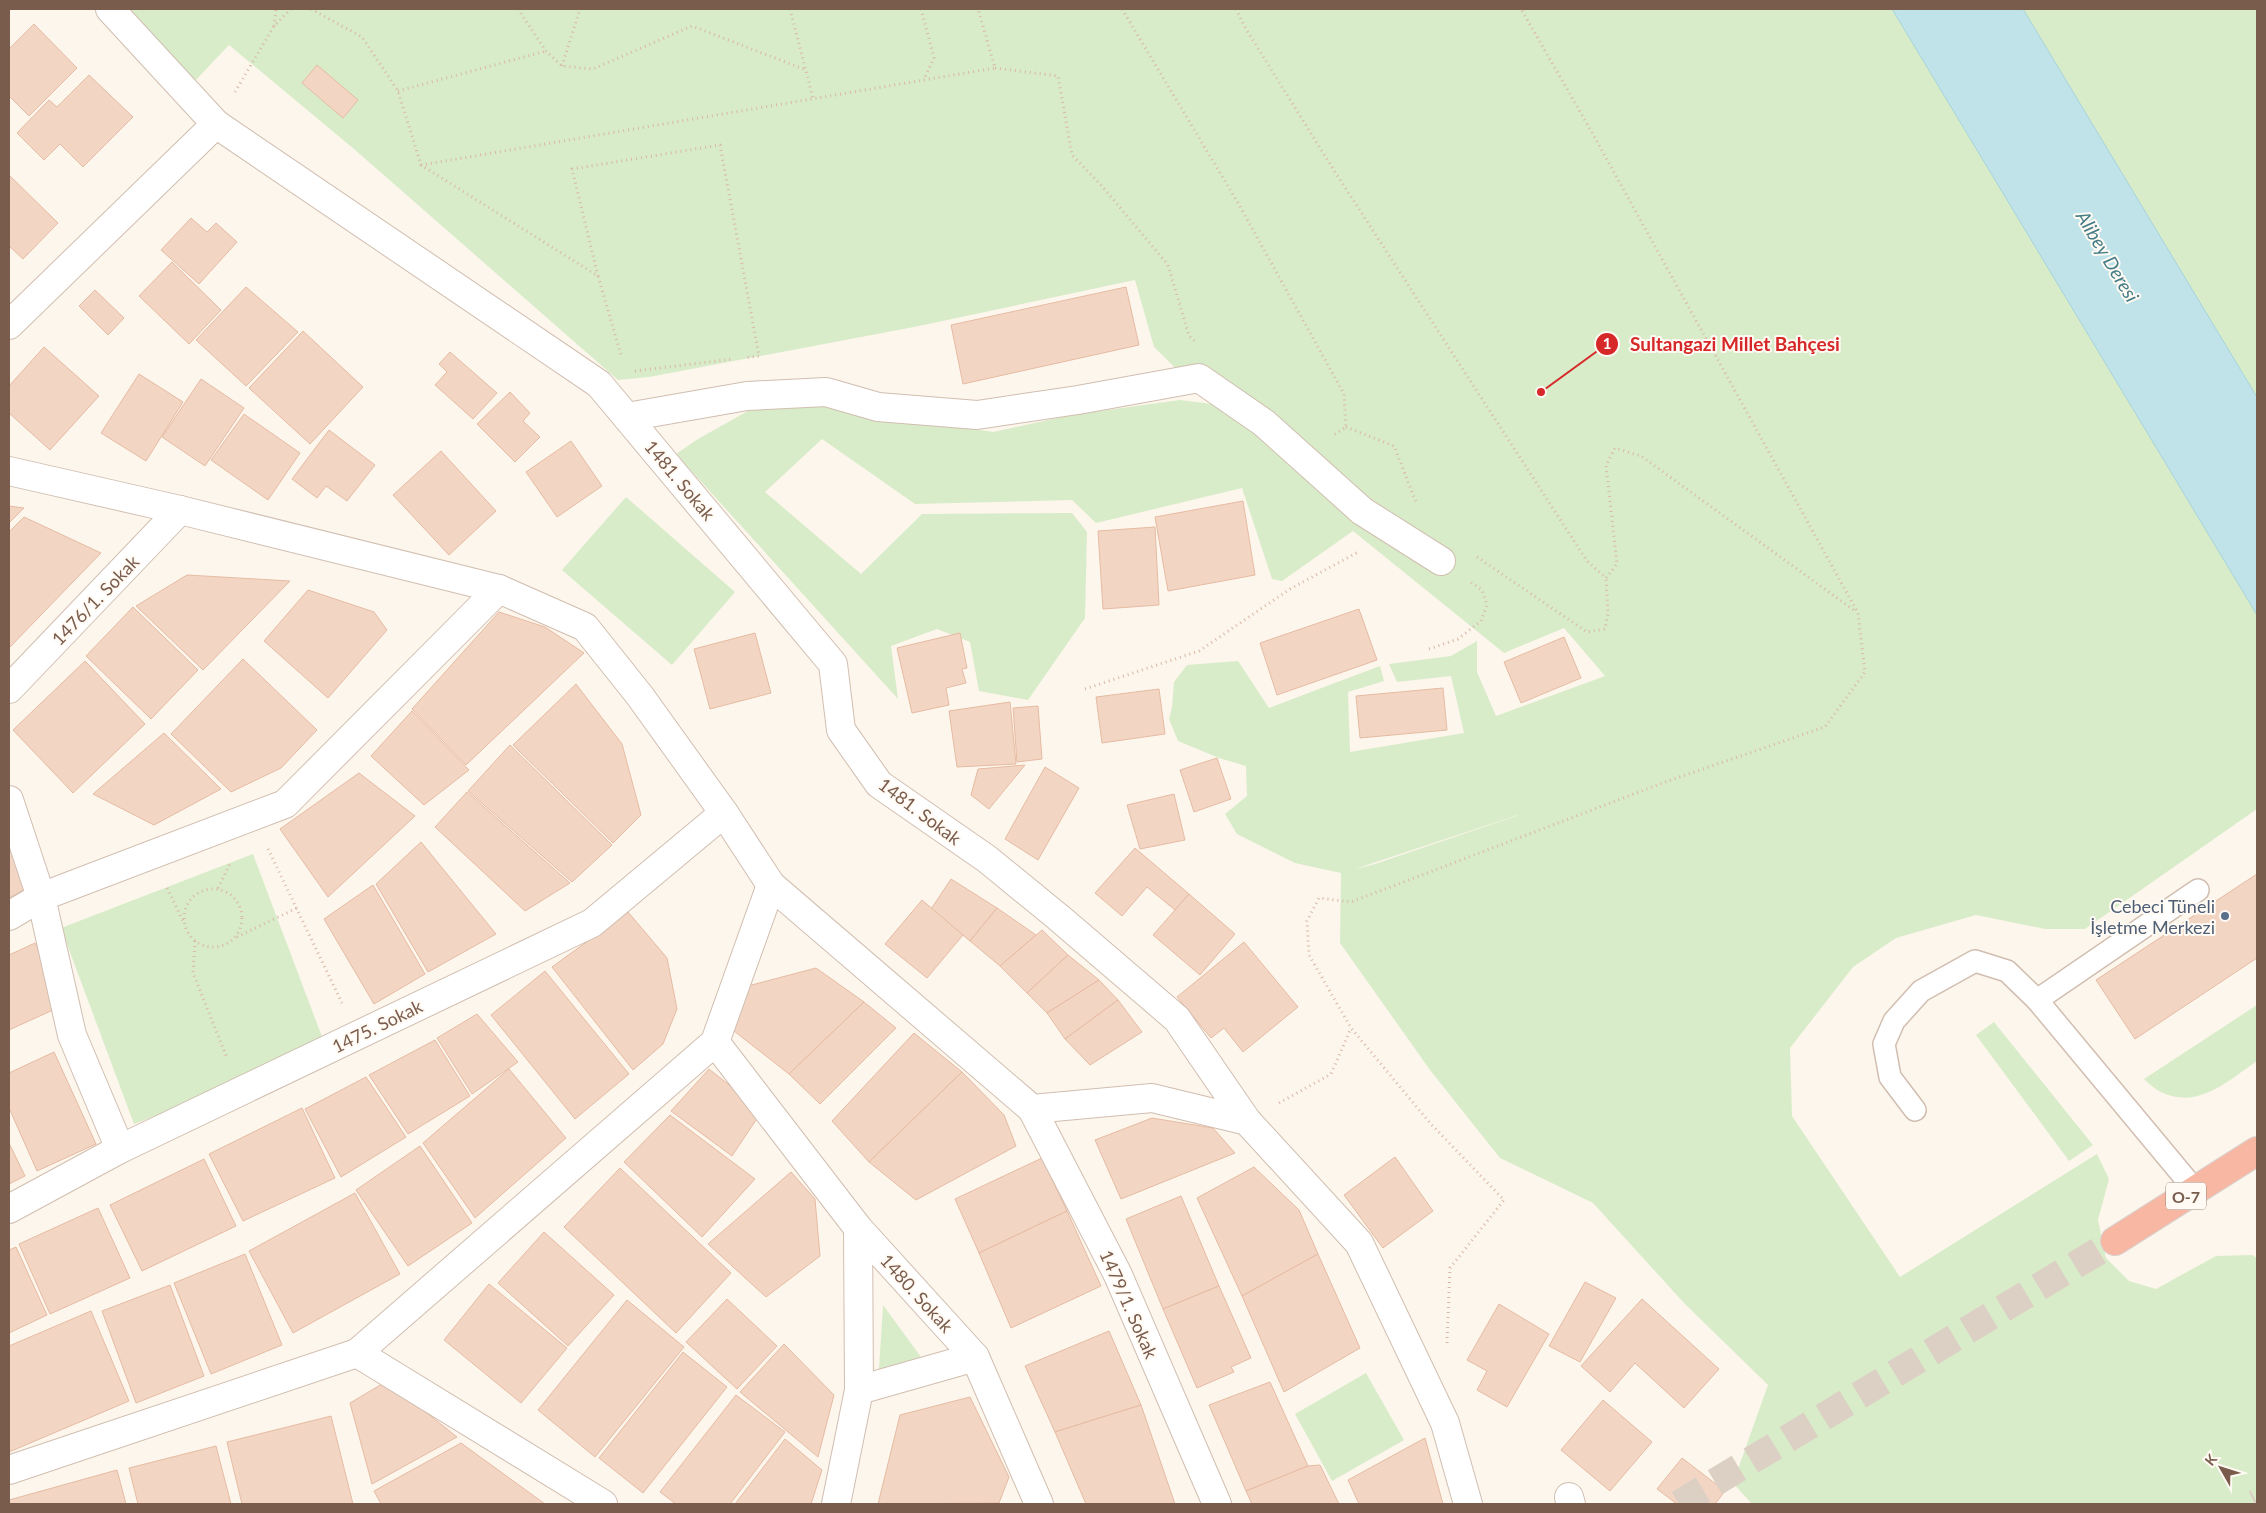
<svg xmlns="http://www.w3.org/2000/svg" width="2266" height="1513" font-family="Lato,sans-serif">
  <style>
    .green { fill: #d8ecc9; fill-rule: evenodd }
    .water { fill: #bfe3e8; stroke: #a5d3da }
    .building { fill: #f3d5c3; stroke: #e6bba3 }
    .lines { fill: none; stroke-linecap: round; stroke-linejoin: round }
    .motorway-tunnel { stroke: #dcd0c4; stroke-width: 28; stroke-dasharray: 28 14; stroke-linecap: butt }
    .service-casing { stroke: #d1beb0; stroke-width: 24 }
    .minor-casing { stroke: #d1beb0; stroke-width: 30 }
    .motorway-casing { stroke: #dad1cd; stroke-width: 30 }
    .path { stroke: #d9b8a5; stroke-width: 3; stroke-dasharray: 1 4; stroke-linecap: butt }
    .service { stroke: #fff; stroke-width: 21 }
    .minor { stroke: #fff; stroke-width: 28 }
    .motorway { stroke: #f7b7a3; stroke-width: 28 }
    .service-dot { fill: #5c6f8a; stroke: #fffaf3; stroke-width: 2 }
    .labels { text-anchor: middle; dominant-baseline: central; stroke-width: 4; stroke-linejoin: round; paint-order: stroke }
    .shield { fill: #fffaf3; stroke: #a28b7f; stroke-width: 1 }
    .shield-label { font-size: 16px; font-weight: bold; fill: #7a5c4d }
    .street-label { font-size: 18px; fill: #7a5c4d; stroke: #fffaf3 }
    .service-label { font-size: 18px; fill: #4e5e75; stroke: #fffaf3; text-anchor: end }
    .water-label { font-size: 19px; font-style: italic; fill: #437c86; stroke: #fffaf3 }
    .leader { fill: none; stroke: #d62828; stroke-width: 2 }
    .callout-dot { fill: #d62828; stroke: #fffaf3; stroke-width: 2 }
    .mark-label { font-size: 15px; text-anchor: middle; font-weight: bold; fill: #fff }
    .callout-label { font-size: 19px; text-anchor: middle; font-weight: bold; fill: #d62828; stroke: #fffaf3; stroke-width: 4; stroke-linejoin: round; paint-order: stroke }
  </style>
  <rect width="100%" height="100%" fill="#fdf6ec"/>
  <g class="green">
    <path d="M123 9H1892L2257 615V809L2085 929H2045L1976 915 1896 938 1853 967 1790 1048 1792 1116 1900 1277 2097 1154 2109 1179 2098 1220 2106 1258 2129 1281 2156 1289 2216 1256 2252 1255 2257 1258V1504H1752L1733 1483 1768 1385 1684 1303 1593 1203 1500 1158 1430 1070 1340 943 1341 873 1295 863 1237 834 1225 814 1247 796 1246 766 1219 758 1178 741 1169 719 1172 707 1174 682 1187 665 1238 661 1269 708 1380 666 1384 681 1348 692 1350 752 1464 733 1451 676 1397 682 1389 664 1451 656 1477 641V672L1496 716 1605 676 1564 628 1504 653 1353 531 1282 581 1272 579 1242 488 1096 523 1072 500 915 504 822 439 765 492 861 574 922 514 1072 513 1087 532 1085 618 1028 700 979 691 970 642 937 629 891 646 898 699 676 454 698 439 748 411 825 400 927 422 993 432 1071 415 1180 400 1212 404 1154 347 1135 280 914 327 649 377 618 380 354 149 229 45 193 83ZM1519 815 1375 864 1355 869 1518 815Z"/>
    <path d="M2023 9H2257V397Z"/>
    <path d="M626 497 735 592 672 665 562 570Z"/>
    <path d="M253 854 327 1050 134 1124 61 928Z"/>
    <path d="M2257 1005V1061C2229 1080 2199 1109 2163 1093 2156 1090 2149 1084 2144 1079Z"/>
    <path d="M1994 1022 2093 1145 2069 1161 1976 1035Z"/>
    <path d="M883 1305 921 1357 879 1369Z"/>
    <path d="M1366 1373 1404 1440 1332 1481 1295 1414Z"/>
  </g>
  <path class="water" d="M1892 9H2023L2257 397V615Z"/>
  <g class="building">
    <path d="M34 24 77 68 29 116 9 96V49Z"/>
    <path d="M317 65 358 100 343 118 302 83Z"/>
    <path d="M89 75 133 117 83 167 60 144 44 160 17 133 49 100 57 107Z"/>
    <path d="M9 175 58 223 23 259 9 246Z"/>
    <path d="M191 218 207 232 216 223 237 242 199 284 161 250Z"/>
    <path d="M172 262 221 310 189 344 139 296Z"/>
    <path d="M246 287 298 332 246 386 196 340Z"/>
    <path d="M1126 287 1139 345 963 384 951 325Z"/>
    <path d="M95 290 124 318 108 335 79 306Z"/>
    <path d="M303 331 363 387 310 444 249 388Z"/>
    <path d="M44 347 99 396 50 450 9 413V386Z"/>
    <path d="M450 352 497 393 473 419 435 385 447 372 439 364Z"/>
    <path d="M139 374 183 402 146 461 101 433Z"/>
    <path d="M201 379 244 408 205 466 162 437Z"/>
    <path d="M510 392 530 413 523 421 540 437 515 462 477 424Z"/>
    <path d="M244 414 300 453 268 500 211 460Z"/>
    <path d="M329 430 375 465 347 501 326 486 317 498 292 479Z"/>
    <path d="M571 441 602 486 557 517 526 472Z"/>
    <path d="M441 451 496 511 449 555 393 495Z"/>
    <path d="M1243 501 1255 575 1168 591 1155 517Z"/>
    <path d="M9 506 24 508 9 523Z"/>
    <path d="M24 517 101 553 9 648V532Z"/>
    <path d="M1155 527 1159 605 1103 609 1098 531Z"/>
    <path d="M187 575 290 581 203 670 136 606Z"/>
    <path d="M308 590 374 612 387 630 328 698 264 641Z"/>
    <path d="M133 607 198 670 151 719 86 656Z"/>
    <path d="M1359 609 1377 660 1277 695 1260 643Z"/>
    <path d="M499 612 545 627 584 653 466 765 412 709Z"/>
    <path d="M755 633 771 693 710 709 694 649Z"/>
    <path d="M960 633 967 668 962 669 966 683 946 688 949 705 912 713 897 648Z"/>
    <path d="M1564 637 1581 678 1521 703 1504 662Z"/>
    <path d="M243 659 317 730 281 768 231 792 171 734Z"/>
    <path d="M85 661 145 724 73 793 13 730Z"/>
    <path d="M576 684 622 744 641 815 613 843 513 745Z"/>
    <path d="M1443 688 1447 730 1360 738 1356 696Z"/>
    <path d="M1159 689 1165 734 1102 743 1096 697Z"/>
    <path d="M1010 702 1016 764 957 767 949 711Z"/>
    <path d="M1038 706 1042 759 1017 762 1013 708Z"/>
    <path d="M412 711 469 770 424 805 371 756Z"/>
    <path d="M164 733 221 789 154 825 93 794Z"/>
    <path d="M510 745 612 845 572 882 468 791Z"/>
    <path d="M1217 758 1231 799 1194 812 1180 770Z"/>
    <path d="M1025 765 989 809 971 795 978 769Z"/>
    <path d="M1045 767 1079 788 1038 860 1005 839Z"/>
    <path d="M359 773 415 816 328 897 280 829Z"/>
    <path d="M467 792 570 883 525 911 435 827Z"/>
    <path d="M1174 794 1185 840 1140 849 1127 805Z"/>
    <path d="M9 827 27 888 9 898Z"/>
    <path d="M421 842 496 934 428 972 376 884Z"/>
    <path d="M1135 848 1189 894 1175 910 1147 887 1122 916 1095 893Z"/>
    <path d="M2257 874V958L2135 1039 2096 980Z"/>
    <path d="M951 879 997 908 970 941 931 909Z"/>
    <path d="M373 885 425 974 374 1004 324 919Z"/>
    <path d="M1189 894 1235 934 1200 975 1153 935Z"/>
    <path d="M922 900 963 935 927 978 885 944Z"/>
    <path d="M997 908 1036 935 1000 966 970 941Z"/>
    <path d="M628 912 667 958 677 1009 663 1044 633 1070 552 967Z"/>
    <path d="M1042 930 1068 955 1027 993 1000 966Z"/>
    <path d="M1244 942 1298 1007 1243 1052 1224 1028 1211 1038 1177 997Z"/>
    <path d="M35 943 64 1005 9 1030V955Z"/>
    <path d="M1068 955 1099 980 1047 1013 1027 993Z"/>
    <path d="M816 968 864 1002 789 1074 734 1031 748 986Z"/>
    <path d="M545 971 629 1074 575 1119 491 1015Z"/>
    <path d="M1099 980 1118 1000 1065 1039 1047 1013Z"/>
    <path d="M1118 1000 1142 1032 1090 1065 1065 1039Z"/>
    <path d="M864 1002 896 1028 820 1104 789 1074Z"/>
    <path d="M477 1014 518 1062 472 1094 437 1038Z"/>
    <path d="M914 1033 962 1072 869 1162 832 1121Z"/>
    <path d="M435 1040 470 1096 408 1134 369 1075Z"/>
    <path d="M54 1052 96 1144 37 1171 9 1108V1073Z"/>
    <path d="M509 1069 566 1138 475 1218 423 1143Z"/>
    <path d="M709 1069 762 1111 732 1156 671 1111Z"/>
    <path d="M962 1072 1004 1115 1016 1146 916 1200 869 1162Z"/>
    <path d="M366 1077 406 1137 341 1177 305 1109Z"/>
    <path d="M302 1108 335 1178 243 1221 209 1154Z"/>
    <path d="M670 1115 755 1179 702 1237 624 1162Z"/>
    <path d="M1152 1118 1213 1128 1235 1153 1121 1199 1095 1140Z"/>
    <path d="M9 1143 25 1176 9 1184Z"/>
    <path d="M420 1146 472 1223 408 1266 356 1190Z"/>
    <path d="M1395 1157 1433 1211 1383 1248 1344 1195Z"/>
    <path d="M1042 1158 1067 1211 979 1253 955 1199Z"/>
    <path d="M204 1159 236 1226 142 1271 110 1205Z"/>
    <path d="M1254 1167 1299 1210 1318 1254 1242 1296 1197 1198Z"/>
    <path d="M620 1168 731 1273 676 1333 564 1227Z"/>
    <path d="M791 1172 815 1199 820 1256 766 1297 708 1244Z"/>
    <path d="M355 1193 400 1274 293 1333 249 1251Z"/>
    <path d="M1181 1196 1219 1286 1163 1309 1126 1219Z"/>
    <path d="M98 1208 130 1278 50 1314 19 1244Z"/>
    <path d="M1067 1211 1101 1286 1011 1328 979 1253Z"/>
    <path d="M544 1232 614 1295 568 1346 498 1283Z"/>
    <path d="M16 1247 47 1315 9 1333V1250Z"/>
    <path d="M245 1254 282 1345 211 1374 174 1283Z"/>
    <path d="M1318 1254 1360 1348 1284 1392 1242 1296Z"/>
    <path d="M1585 1282 1616 1298 1580 1362 1549 1346Z"/>
    <path d="M489 1284 567 1348 521 1403 444 1340Z"/>
    <path d="M170 1285 204 1376 136 1403 102 1311Z"/>
    <path d="M1219 1286 1251 1358 1231 1367 1234 1372 1197 1388 1163 1309Z"/>
    <path d="M727 1299 777 1346 737 1389 686 1342Z"/>
    <path d="M1642 1299 1719 1369 1684 1408 1635 1363 1610 1392 1581 1366Z"/>
    <path d="M627 1300 684 1347 595 1457 538 1410Z"/>
    <path d="M1499 1304 1549 1334 1507 1407 1477 1390 1487 1371 1467 1360Z"/>
    <path d="M91 1311 129 1401 9 1452V1346Z"/>
    <path d="M1109 1331 1141 1405 1055 1432 1025 1366Z"/>
    <path d="M784 1344 834 1395 818 1457 740 1392Z"/>
    <path d="M683 1352 727 1387 643 1493 599 1458Z"/>
    <path d="M387 1381 457 1437 372 1484 350 1403Z"/>
    <path d="M1270 1382 1308 1466 1246 1491 1209 1405Z"/>
    <path d="M736 1395 785 1432 730 1504H676L660 1492Z"/>
    <path d="M970 1397 1009 1477 999 1503 878 1504 900 1415Z"/>
    <path d="M1603 1400 1652 1442 1610 1491 1561 1450Z"/>
    <path d="M1141 1405 1175 1504H1086L1055 1432Z"/>
    <path d="M331 1416 353 1504H242L227 1442Z"/>
    <path d="M1425 1438 1443 1504H1359L1348 1480Z"/>
    <path d="M785 1439 822 1470 811 1504H735Z"/>
    <path d="M461 1443 545 1504H381L374 1491Z"/>
    <path d="M216 1446 231 1504H138L129 1468Z"/>
    <path d="M1682 1458 1725 1491 1715 1504H1677L1657 1489Z"/>
    <path d="M1320 1465 1339 1504H1252L1246 1491 1308 1466Z"/>
    <path d="M117 1470 126 1504H9V1500Z"/>
  </g>
  <g class="lines">
    <g class="motorway-tunnel">
      <path d="M1679 1504 2115 1241"/>
      <path d="M2255 1504 2257 1503"/>
    </g>
    <g class="service-casing">
      <g id="service">
        <path d="M2037 1000 2198 890"/>
        <path d="M1915 1110 1890 1077 1884 1044 1894 1021 1921 991 1975 961 2007 971 2037 1000 2195 1190"/>
      </g>
    </g>
    <g class="minor-casing">
      <g id="minor">
        <path d="M110 9 216 124"/>
        <path d="M9 325 216 124 599 384 833 664 841 730 879 784 987 859 1058 917 1177 1019 1247 1121"/>
        <path d="M627 417 747 396 826 392 878 407 977 415 1078 400 1199 378 1264 423 1362 511 1441 561"/>
        <path d="M9 471 180 510 499 589 585 627 640 696 724 813 771 885 1032 1109 1152 1098 1247 1121 1359 1243 1445 1423 1468 1504"/>
        <path d="M9 689 180 510"/>
        <path d="M9 800 41 897 72 1035 120 1149"/>
        <path d="M9 916 41 897 285 804 499 589"/>
        <path d="M715 1042 858 1228 859 1390 836 1504"/>
        <path d="M1032 1109 1118 1275 1217 1504"/>
        <path d="M9 1209 120 1149 592 923 724 813"/>
        <path d="M858 1228 975 1357"/>
        <path d="M357 1353 603 1504"/>
        <path d="M859 1390 975 1357 1039 1504"/>
        <path d="M9 1470 357 1353 715 1042 771 885"/>
        <path d="M1569 1497 1571 1504"/>
      </g>
    </g>
    <g class="motorway-casing">
      <path id="motorway" d="M2115 1241 2257 1151"/>
    </g>
    <g class="path">
      <path d="M311 9 362 37 398 91 421 165 598 276 621 355"/>
      <path d="M518 9 546 51 562 66 593 69 692 26 806 70"/>
      <path d="M790 9 813 98"/>
      <path d="M921 9 934 58 924 79"/>
      <path d="M1122 9 1238 203 1344 394 1346 427 1332 436"/>
      <path d="M1236 9 1246 29 1335 172 1587 561 1606 578 1617 564 1606 465 1615 448 1641 456 1855 611"/>
      <path d="M274 26 276 9"/>
      <path d="M562 66 580 9"/>
      <path d="M995 68 1058 76 1072 155 1102 186 1168 265 1189 336 1196 342"/>
      <path d="M398 91 546 51"/>
      <path d="M235 92 274 26 291 9"/>
      <path d="M421 165 995 68 978 9"/>
      <path d="M598 276 572 169 720 145 759 356 744 358"/>
      <path d="M635 371 733 359"/>
      <path d="M1346 427 1394 446 1416 502"/>
      <path d="M1477 557 1587 632 1605 629 1608 614 1606 578"/>
      <path d="M1429 649 1458 639 1481 621 1487 605 1482 590 1469 581"/>
      <path d="M1085 689 1199 651 1290 589 1360 551"/>
      <path d="M268 849 342 1003"/>
      <path d="M167 888 183 921"/>
      <path d="M218 888 230 864"/>
      <circle cx="213" cy="918" r="29"/>
      <path d="M237 937 297 908"/>
      <path d="M195 941 193 973 227 1058"/>
      <path d="M1279 1103 1331 1074 1351 1028"/>
      <path d="M1447 1343 1450 1268 1504 1200 1430 1123 1351 1028 1309 955 1307 921 1319 898 1351 902 1668 781 1825 727 1865 672 1858 613 1590 129 1521 9"/>
    </g>
    <use href="#service" class="service"/>
    <use href="#minor" class="minor"/>
    <use href="#motorway" class="motorway"/>
  </g>
  <circle class="service-dot" cx="2225" cy="916" r="5"/>
  <g class="labels">
    <rect class="shield" x="2166" y="1182.5" width="40" height="27" rx="4"/>
    <g class="shield-label">
      <text x="2186" y="1196">O-7</text>
    </g>
    <g class="street-label">
      <text transform="translate(680 480) rotate(50)">1481. Sokak</text>
      <text transform="translate(95 600) rotate(-46)">1476/1. Sokak</text>
      <text transform="translate(920 811) rotate(37)">1481. Sokak</text>
      <text transform="translate(377 1026) rotate(-26)">1475. Sokak</text>
      <text transform="translate(917 1293) rotate(48)">1480. Sokak</text>
      <text transform="translate(1129 1304) rotate(66)">1479/1. Sokak</text>
    </g>
    <g class="service-label">
      <text x="2215" y="906">Cebeci Tüneli<tspan x="2215" dy="21">İşletme Merkezi</tspan></text>
    </g>
    <g class="water-label">
      <text transform="translate(2108 256) rotate(59)">Alibey Deresi</text>
    </g>
  </g>
  <path class="leader" d="M1541 392L1607 344"/>
  <g class="callout-dot">
    <circle cx="1541" cy="392" r="5"/>
    <circle cx="1607" cy="344" r="12"/>
  </g>
  <g class="mark-label">
    <text x="1607" y="349">1</text>
  </g>
  <g class="callout-label">
    <text x="1735" y="351">Sultangazi Millet Bahçesi</text>
  </g>
  <rect width="2266" height="1513" fill="none" stroke="#7a5c4d" stroke-width="20"/>
  <g transform="translate(2221 1468) rotate(309)" stroke="#fffaf3" stroke-width="4" paint-order="stroke">
  <path d="M0-4L9 19L0 12L-9 19Z" fill="#7a5c4d"/>
  <text y="-8" font-size="14" font-weight="bold" text-anchor="middle" fill="#7a5c4d">K</text>
  </g>
</svg>
